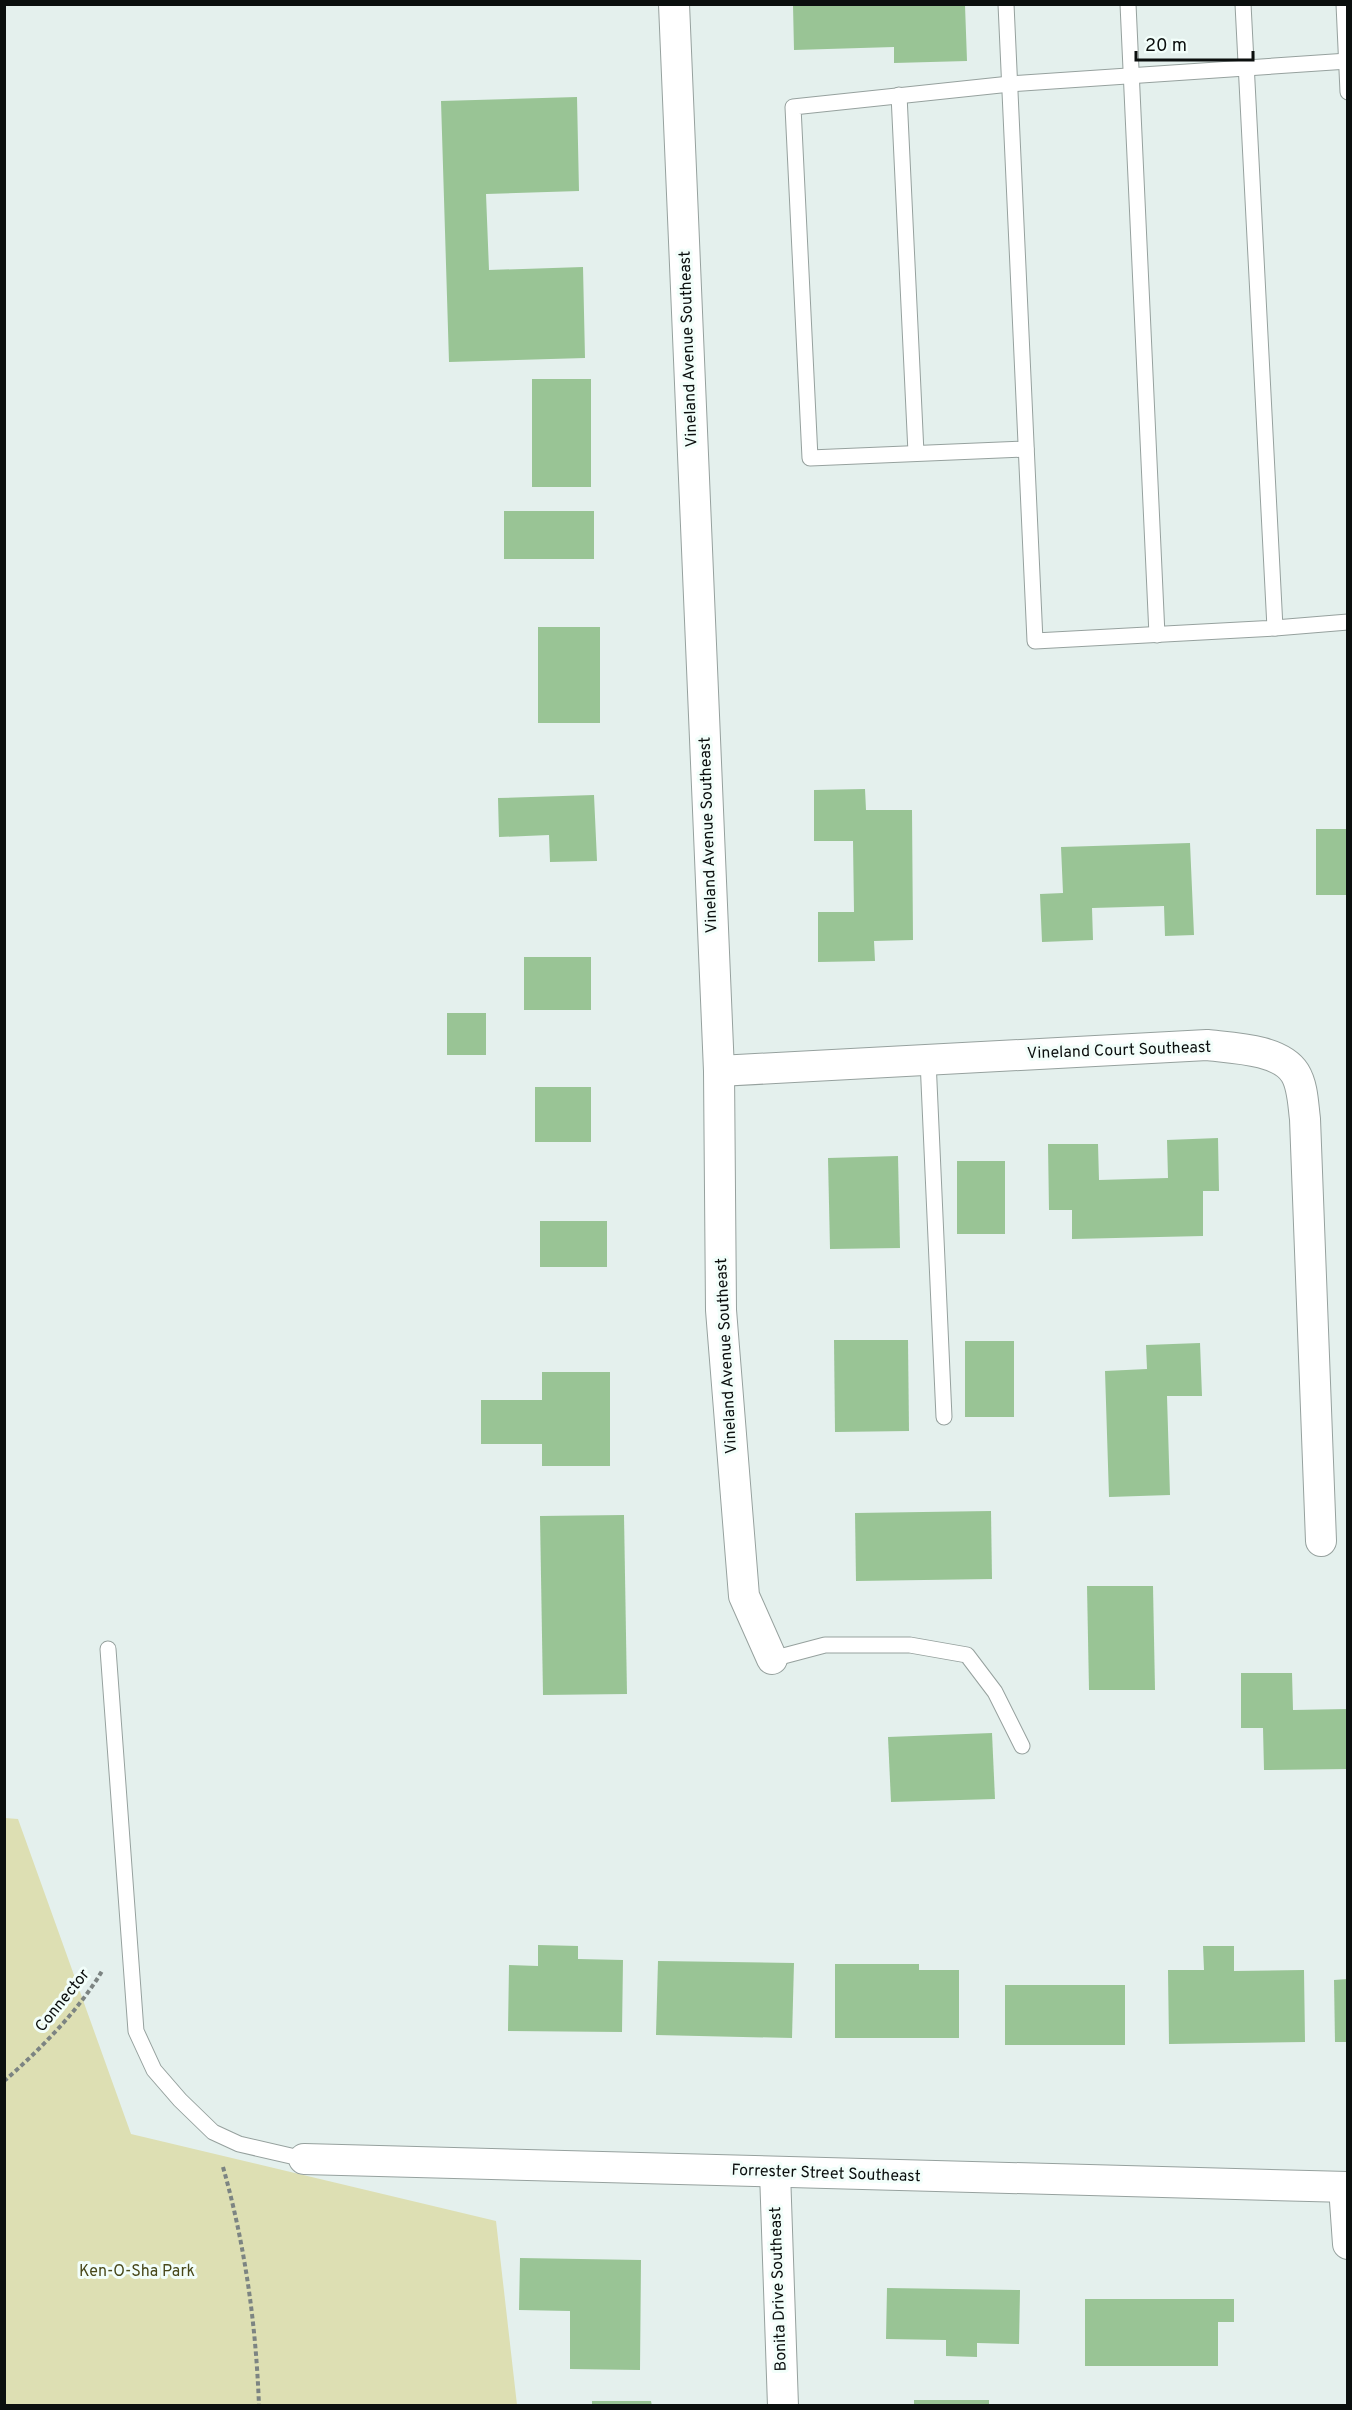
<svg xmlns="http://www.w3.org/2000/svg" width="1352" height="2410" font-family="Overpass,sans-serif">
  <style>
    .green { fill: #dddfb3 }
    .building { fill: #99c495 }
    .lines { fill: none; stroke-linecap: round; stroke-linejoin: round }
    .lane-casing { stroke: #96a19e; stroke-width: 17 }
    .street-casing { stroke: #96a19e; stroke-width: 32 }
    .path { stroke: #7c8482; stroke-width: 4; stroke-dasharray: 4.5 3; stroke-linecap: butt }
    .lane { stroke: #fff; stroke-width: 15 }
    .street { stroke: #fff; stroke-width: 30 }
    .labels { text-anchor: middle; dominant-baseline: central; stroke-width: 6; stroke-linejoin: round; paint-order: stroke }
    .street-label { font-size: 16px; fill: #0b0f0e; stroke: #f2fefa }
    .park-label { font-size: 16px; fill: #48481a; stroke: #f2fefa }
  </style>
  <rect width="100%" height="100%" fill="#e4f0ed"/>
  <path class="green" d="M5 1818 18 1819 131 2134 496 2221 517 2405H5Z"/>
  <g class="building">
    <path d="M793 5H965L967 61 894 63V47L794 50Z"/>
    <path d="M577 97 579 191 486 194 489 270 583 267 585 358 449 362 441 101Z"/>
    <rect x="532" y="379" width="59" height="108"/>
    <rect x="504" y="511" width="90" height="48"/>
    <rect x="538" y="627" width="62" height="96"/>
    <path d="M865 789 866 810H912L913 940 874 941 875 961 818 962V912H854L853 841H814V790Z"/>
    <path d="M594 795 597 861 550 862 549 835 499 837 498 798Z"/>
    <rect x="1316" y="829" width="32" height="66"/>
    <path d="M1190 843 1194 935 1165 936 1164 906 1092 908 1093 940 1042 942 1040 894 1063 893 1061 847Z"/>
    <rect x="524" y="957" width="67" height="53"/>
    <rect x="447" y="1013" width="39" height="42"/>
    <rect x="535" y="1087" width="56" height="55"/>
    <path d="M1218 1138 1219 1191H1203V1236L1072 1239V1210H1049L1048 1144H1098L1099 1180 1168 1178 1167 1140Z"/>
    <path d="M898 1156 900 1248 830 1249 828 1158Z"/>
    <rect x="957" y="1161" width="48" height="73"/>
    <rect x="540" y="1221" width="67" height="46"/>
    <path d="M834 1340H908L909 1431 835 1432Z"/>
    <rect x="965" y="1341" width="49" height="76"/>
    <path d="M1200 1343 1202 1396H1167L1170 1495 1109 1497 1105 1371 1147 1369 1146 1345Z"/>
    <path d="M542 1372H610V1466H542V1444H481V1400H542Z"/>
    <path d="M991 1511 992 1579 856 1581 855 1513Z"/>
    <path d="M624 1515 627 1694 543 1695 540 1516Z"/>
    <path d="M1087 1586H1153L1155 1690H1089Z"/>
    <path d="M1241 1673H1292L1293 1710 1348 1709V1769L1264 1770 1263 1728H1241Z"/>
    <path d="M992 1733 995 1799 891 1802 888 1737Z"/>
    <path d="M538 1945 578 1946V1959L623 1960 622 2032 508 2031 509 1965 538 1966Z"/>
    <path d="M1203 1946H1234V1971L1304 1970 1305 2042 1169 2044 1168 1970H1204Z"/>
    <path d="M658 1961 794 1963 792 2038 656 2035Z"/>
    <path d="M835 1964H919V1970H959V2038H835Z"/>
    <path d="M1348 1979V2042H1335L1334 1980Z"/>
    <rect x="1005" y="1985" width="120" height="60"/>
    <path d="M520 2258 641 2260 640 2370 570 2369V2311L519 2310Z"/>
    <path d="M887 2288 1020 2290 1019 2344 977 2343V2357L946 2356V2340L886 2339Z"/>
    <path d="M1085 2299H1234V2322H1218V2366H1085Z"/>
    <rect x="914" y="2400" width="75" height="6"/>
    <path d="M592 2401H651L652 2406H592Z"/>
  </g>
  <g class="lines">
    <g class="lane-casing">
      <g id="lane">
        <path d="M1006 4 1035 641 1275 628 1243 4"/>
        <path d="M1128 4 1157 635"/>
        <path d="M1344 4 1348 92"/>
        <path d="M899 95 916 453"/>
        <path d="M1026 449 810 458 793 107 1010 84 1348 61"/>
        <path d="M1275 628 1348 622"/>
        <path d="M928 1060 944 1417"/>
        <path d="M108 1649 136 2031 154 2070 180 2100 213 2132 239 2144 304 2159"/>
        <path d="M772 1659 825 1645H910L967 1655 995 1692 1022 1746"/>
      </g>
    </g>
    <g class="street-casing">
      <g id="street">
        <path d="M674 4 719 1071 721 1310 744 1596 772 1659"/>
        <path d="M719 1071 1207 1045C1232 1048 1280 1049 1295 1073 1303 1086 1303 1104 1305 1119L1321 1541"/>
        <path d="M304 2159 1348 2187"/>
        <path d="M775 2172 783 2406"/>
        <path d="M1344 2187 1348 2244"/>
      </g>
    </g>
    <g class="path">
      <path d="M4 2081C38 2052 80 2009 102 1971"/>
      <path d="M223 2167C245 2245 256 2324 259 2406"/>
    </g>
    <use href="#lane" class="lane"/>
    <use href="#street" class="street"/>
  </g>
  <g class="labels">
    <g class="street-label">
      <text transform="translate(689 349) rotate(-92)">Vineland Avenue Southeast</text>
      <text transform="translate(709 835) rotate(-92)">Vineland Avenue Southeast</text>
      <text transform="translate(1119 1051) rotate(-2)">Vineland Court Southeast</text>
      <text transform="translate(727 1356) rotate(-93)">Vineland Avenue Southeast</text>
      <text transform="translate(63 2001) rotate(-51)">Connector</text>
      <text transform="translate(826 2174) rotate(2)">Forrester Street Southeast</text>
      <text transform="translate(779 2289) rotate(-92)">Bonita Drive Southeast</text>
    </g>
    <g class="park-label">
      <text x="137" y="2272">Ken-O-Sha Park</text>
    </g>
  </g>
  <rect width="1352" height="2410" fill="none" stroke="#0b0f0e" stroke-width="12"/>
  <path d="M1136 51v9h117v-9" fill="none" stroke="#0b0f0e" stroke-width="3"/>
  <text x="1145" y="51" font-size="18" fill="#0b0f0e" stroke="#f2fefa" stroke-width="4.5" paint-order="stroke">20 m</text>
</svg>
